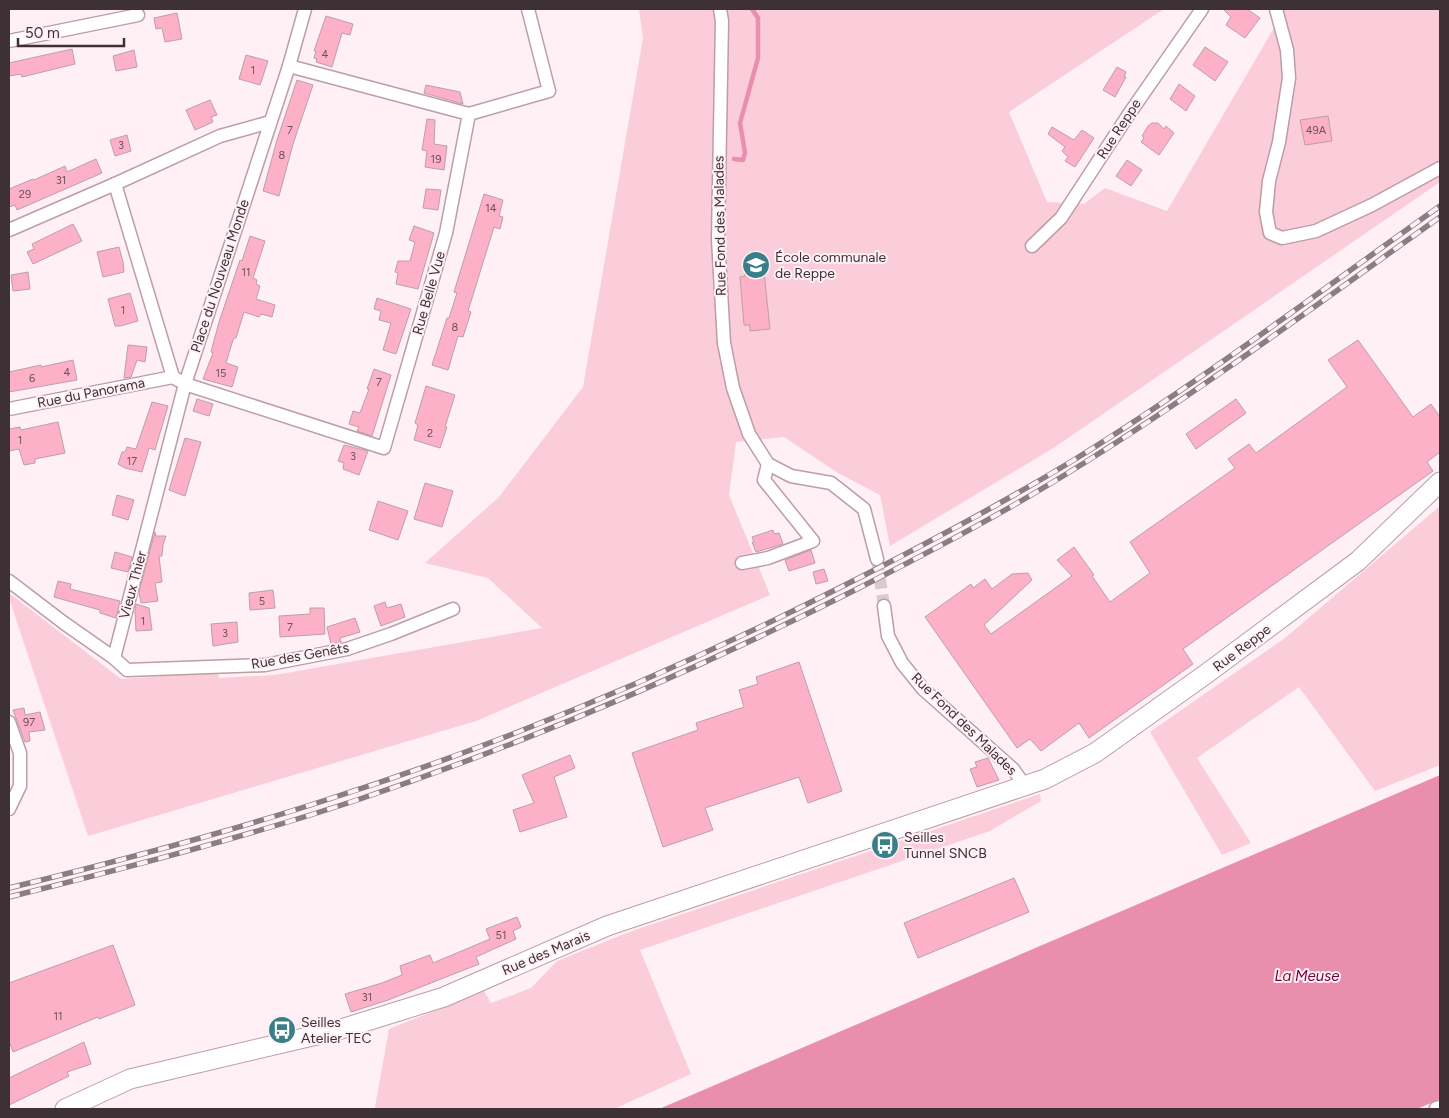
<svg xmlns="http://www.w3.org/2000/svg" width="1449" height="1118" font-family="Figtree,sans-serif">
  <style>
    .green { fill: #fbccda }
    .water { fill: #e98ead }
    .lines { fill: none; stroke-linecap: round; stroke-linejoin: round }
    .stream { stroke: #e98ead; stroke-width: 4.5 }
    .building { fill: #fcb1c9; stroke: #be9ea8 }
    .minor-tunnel { stroke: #d8cace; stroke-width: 12; stroke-dasharray: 12 6; stroke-linecap: butt }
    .minor-casing { stroke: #bd9da6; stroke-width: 15 }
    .secondary-casing { stroke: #bd9da6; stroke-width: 21 }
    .minor { stroke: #fff; stroke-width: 12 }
    .secondary { stroke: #fff; stroke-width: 19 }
    .rail-casing { stroke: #8b7d81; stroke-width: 5.5 }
    .rail { stroke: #fef0f4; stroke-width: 4; stroke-dasharray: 11; stroke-linecap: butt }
    .labels { text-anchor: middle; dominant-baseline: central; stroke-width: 4; stroke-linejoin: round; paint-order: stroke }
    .number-label { font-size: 11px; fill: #6e515a }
    .street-label { font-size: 14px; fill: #3e3135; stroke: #fef0f4 }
    .poi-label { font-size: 14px; fill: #3e3135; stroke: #fef0f4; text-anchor: start }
    .water-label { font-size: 15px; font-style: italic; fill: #72003c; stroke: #fef0f4 }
  </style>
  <rect width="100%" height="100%" fill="#fef0f4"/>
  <g class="green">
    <path d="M639 9H1164L1009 112 1047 202 1084 204 1105 188 1167 211 1285 9H1440V182L1055 447 890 546 880 495 838 473 784 437 736 442 729 495 770 595 476 721 88 836 9 598V593L121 679 218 672 219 678 275 675 542 628 488 578 425 563 499 497 583 387 643 38Z"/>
    <path d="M1440 506V765L1375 791 1299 687 1197 758 1251 843 1222 855 1150 732 1285 638Z"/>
    <path d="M1040 794 1041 801 990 831 640 950 691 1074 614 1109H376L375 1107 389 1029 484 991 491 1003 531 988 557 961 632 931Z"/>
  </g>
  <path class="water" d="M1440 775V1099L1417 1109H659Z"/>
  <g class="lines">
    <path class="stream" d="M734 159 743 160 745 153 740 123 758 58V18L752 9"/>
  </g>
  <g class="building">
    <path d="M1223 9H1247L1260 18 1245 38 1226 25 1231 17Z"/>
    <path d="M177 13 182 39 165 42 162 28 156 29 154 18Z"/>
    <path d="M326 16 353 24 350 35 342 33 332 67 316 62 317 59 314 58 316 51H314Z"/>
    <path d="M1205 47 1228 62 1215 81 1193 65Z"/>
    <path d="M72 49 75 64 22 77 21 74 9 76V63Z"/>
    <path d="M134 50 137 67 116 71 113 56Z"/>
    <path d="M246 55 268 61 260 85 239 79Z"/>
    <path d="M1117 67 1126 72 1124 77H1126L1115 97 1103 90Z"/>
    <path d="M297 80 313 85 293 144 279 196 263 191 277 140Z"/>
    <path d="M1179 84 1195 96 1186 111 1170 99Z"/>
    <path d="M426 85 460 92 463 104 424 93Z"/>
    <path d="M210 100 217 115 211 117 213 122 195 130 186 110Z"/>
    <path d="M1328 116 1332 141 1305 145 1300 120Z"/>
    <path d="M427 119 435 120 434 144 447 146 444 170 425 167 427 151 422 150Z"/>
    <path d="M1152 123H1158L1164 129 1166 126 1174 133 1159 155 1141 142 1144 138 1142 136 1148 126Z"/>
    <path d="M1052 127 1074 140 1082 130 1094 138 1075 167 1065 161 1068 157 1062 151 1065 147 1048 134Z"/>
    <path d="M127 135 131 151 115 156 110 140Z"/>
    <path d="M96 159 102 173 17 210 15 205 9 207V189L33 179 34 180 65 166 67 172Z"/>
    <path d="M1127 160 1142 170 1131 186 1116 176Z"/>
    <path d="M426 189 441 190 438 210 423 208Z"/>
    <path d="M484 194 503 200 499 216 503 217 500 229 494 227 468 311 471 312 463 337 458 336 448 370 432 365 447 318H449L457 293 454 292Z"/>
    <path d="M73 224 82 241 33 264 27 252 34 249 32 244Z"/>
    <path d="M414 226 434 233 418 289 396 284 398 273 395 272 398 261H410L415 242 409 240Z"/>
    <path d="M250 236 265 241 253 278 257 280 256 284 260 286 256 299 275 305 272 317 261 314 259 317 244 312 236 338H234L232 343 226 363 238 367 232 387 203 379 213 353 211 352 219 322 240 260 242 261Z"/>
    <path d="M119 247 123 262 124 272 103 277 97 252Z"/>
    <path d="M762 253 770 329 750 331V325H744L740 277 745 276 744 263H750L749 255Z"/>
    <path d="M28 272 30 289 13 291 11 275Z"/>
    <path d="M130 293 138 321 120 326H115L108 299Z"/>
    <path d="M377 298 411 309 396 354 383 350 391 323 379 320 381 311 374 309Z"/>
    <path d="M1358 340 1413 417 1431 404 1440 417V452L1427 462 1433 471 1183 649 1193 664 1089 738 1079 723 1041 751 1030 739 1017 748 925 617 971 584 973 588 985 579 992 589 1012 574 1028 573 1032 580 984 625 991 634 1072 576 1057 560 1074 547 1094 575 1092 576 1110 602 1150 573 1130 542 1235 468 1228 459 1249 444 1256 453 1347 387 1328 360Z"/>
    <path d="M128 345 147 347 145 362 137 360 131 377 124 378Z"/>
    <path d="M73 360 77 380 9 392V372L41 365V367Z"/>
    <path d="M374 369 391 375 372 436 357 431 359 427 349 424 353 411 360 413 369 389H367Z"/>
    <path d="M426 386 455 395 445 427H447L440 448 414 440 418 425 415 423Z"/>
    <path d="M197 399 213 404 209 416 193 411Z"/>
    <path d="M1236 399 1246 413 1196 449 1186 434Z"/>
    <path d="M152 402 168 406 155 450 149 448 142 472 125 468 118 464 122 452H125L127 447 136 449Z"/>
    <path d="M58 422 65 453 35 459V463L24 465 19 449 9 451V429L20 427 21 430Z"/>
    <path d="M185 438 201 442 185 496 169 490Z"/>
    <path d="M344 445 368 451 359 475 343 469 344 463 338 461Z"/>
    <path d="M425 483 453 491 442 527 414 519Z"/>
    <path d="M117 495 134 500 128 520 112 515Z"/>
    <path d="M378 501 408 511 398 540 369 530Z"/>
    <path d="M773 530 774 534 779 533 783 544 756 552 752 542H754L752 537Z"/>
    <path d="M155 532 156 536H166L163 545 162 556H159L162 582 155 583 158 601 141 603 139 592Z"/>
    <path d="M811 550 815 563 789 571 785 560Z"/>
    <path d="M115 552 132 557 128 572 111 568Z"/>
    <path d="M824 569 828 581 816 584 813 572Z"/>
    <path d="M58 581 71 584 70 589 120 601 116 618 100 613V610L54 597Z"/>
    <path d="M273 590 275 608 250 610 249 593Z"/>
    <path d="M385 602 387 608 401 604 405 617 381 626 374 606Z"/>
    <path d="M136 604 149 608 152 630 136 631 135 611Z"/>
    <path d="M310 608H324L325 634 280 637 279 616 310 614Z"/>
    <path d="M355 618 360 632 340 638 341 642 331 644 327 627Z"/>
    <path d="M237 622 238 642 213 646 211 624Z"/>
    <path d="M799 662 842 791 808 803 799 777 705 808 713 830 663 847 632 753 698 730 696 723 744 707 739 690 758 684 756 677Z"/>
    <path d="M24 708 25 715 40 712 45 730 29 732 30 741 25 742 13 710Z"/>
    <path d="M570 755 575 768 554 777 567 817 520 832 513 810 534 803 522 775Z"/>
    <path d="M988 758 999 780 977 787 970 769 977 767 975 762Z"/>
    <path d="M1014 878 1029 912 918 958 904 923Z"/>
    <path d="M517 917 521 927 513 931 516 939 476 957 479 964 388 1000 351 1012 345 994 382 983 402 975 400 966 430 955 433 963 490 939 486 929Z"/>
    <path d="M113 945 135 1005 99 1019 98 1017 13 1052 9 1041V983Z"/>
    <path d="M84 1042 91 1064 67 1072 69 1076 9 1105V1078Z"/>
  </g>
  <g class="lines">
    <path class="minor-tunnel" d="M877 559 884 606"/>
    <g class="minor-casing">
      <g id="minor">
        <path d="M720 9 722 21 718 239 724 343 733 388 749 434 768 464 791 476 831 483 864 509 877 559"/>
        <path d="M1276 9 1287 50 1289 78 1279 142 1269 181 1266 212 1270 233 1282 238 1316 231 1372 205 1440 168"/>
        <path d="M9 41 138 15"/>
        <path d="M469 114 549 91 528 9"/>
        <path d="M115 184 173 377 185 384 384 448 446 233 469 114 289 66"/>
        <path d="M9 230 115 184 220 136 270 122"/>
        <path d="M1032 246 1061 218 1127 117 1202 9"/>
        <path d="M9 409 173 377"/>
        <path d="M742 563 768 558 813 541 764 480 768 464"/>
        <path d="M9 581 64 623 114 658 127 670 265 665 347 649 391 634 453 609"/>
        <path d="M884 606 888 636 902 663 923 689 1013 769 1025 786"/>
        <path d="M114 658 185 384 289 66 305 9"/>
        <path d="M9 722 20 753V786L9 809"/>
        <path d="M1436 1108 1440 1107"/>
      </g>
    </g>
    <g class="secondary-casing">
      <path id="secondary" d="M65 1109 130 1079 338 1030 444 997 607 926 1045 779 1095 753 1206 674 1358 561 1440 482"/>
    </g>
    <use href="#minor" class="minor"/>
    <use href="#secondary" class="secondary"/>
    <g class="rail-casing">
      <g id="rail">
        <path d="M9 888C115 862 222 834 326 800 505 743 678 670 845 585 924 545 1002 504 1077 458 1203 380 1320 291 1440 206"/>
        <path d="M9 897C126 868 242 838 357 800 529 742 697 670 859 588 935 549 1011 509 1084 463 1206 387 1323 300 1440 217"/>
      </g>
    </g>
    <use href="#rail" class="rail"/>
  </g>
  <defs>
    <g id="school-disc" transform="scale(1.4375)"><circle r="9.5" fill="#387f89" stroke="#fef0f4"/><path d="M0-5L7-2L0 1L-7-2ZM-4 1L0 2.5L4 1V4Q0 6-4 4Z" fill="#fff"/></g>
    <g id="bus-disc" transform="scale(1.4375)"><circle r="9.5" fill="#387f89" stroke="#fef0f4"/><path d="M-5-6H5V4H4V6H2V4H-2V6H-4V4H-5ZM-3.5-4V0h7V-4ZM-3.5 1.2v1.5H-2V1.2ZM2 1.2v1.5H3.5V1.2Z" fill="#fff"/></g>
  </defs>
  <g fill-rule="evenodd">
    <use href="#school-disc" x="756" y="265"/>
    <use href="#bus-disc" x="885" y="845"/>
    <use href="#bus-disc" x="282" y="1030"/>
  </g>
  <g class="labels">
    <g class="number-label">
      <text x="325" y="54">4</text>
      <text x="253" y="70">1</text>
      <text x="290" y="130">7</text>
      <text x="1316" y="130">49A</text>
      <text x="121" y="145">3</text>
      <text x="282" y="155">8</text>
      <text x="436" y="159">19</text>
      <text x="61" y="180">31</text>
      <text x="25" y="194">29</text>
      <text x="491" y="208">14</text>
      <text x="246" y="272">11</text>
      <text x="123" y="310">1</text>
      <text x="455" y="327">8</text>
      <text x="67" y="372">4</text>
      <text x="221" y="373">15</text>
      <text x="32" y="378">6</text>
      <text x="379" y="382">7</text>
      <text x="430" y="433">2</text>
      <text x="20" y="440">1</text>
      <text x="353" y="456">3</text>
      <text x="132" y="461">17</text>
      <text x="262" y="601">5</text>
      <text x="143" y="621">1</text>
      <text x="290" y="627">7</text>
      <text x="225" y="633">3</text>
      <text x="29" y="722">97</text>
      <text x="501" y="935">51</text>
      <text x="367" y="997">31</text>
      <text x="58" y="1016">11</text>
    </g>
    <g class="street-label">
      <text transform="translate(1119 129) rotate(-57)">Rue Reppe</text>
      <text transform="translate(720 226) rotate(-91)">Rue Fond des Malades</text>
      <text transform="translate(220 276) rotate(-72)">Place du Nouveau Monde</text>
      <text transform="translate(429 293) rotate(-74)">Rue Belle Vue</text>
      <text transform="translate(91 393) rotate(-11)">Rue du Panorama</text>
      <text transform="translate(133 585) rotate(-75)">Vieux Thier</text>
      <text transform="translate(1242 648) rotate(-37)">Rue Reppe</text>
      <text transform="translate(300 656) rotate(-10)">Rue des Genêts</text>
      <text transform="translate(964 724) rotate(44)">Rue Fond des Malades</text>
      <text transform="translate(546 953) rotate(-23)">Rue des Marais</text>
    </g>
    <g class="poi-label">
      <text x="775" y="257">École communale<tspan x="775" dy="16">de Reppe</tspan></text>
      <text x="904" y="837">Seilles<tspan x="904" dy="16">Tunnel SNCB</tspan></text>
      <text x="301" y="1022">Seilles<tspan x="301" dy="16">Atelier TEC</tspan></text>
    </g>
    <g class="water-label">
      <text x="1307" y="976">La Meuse</text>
    </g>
  </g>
  <rect width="1449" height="1118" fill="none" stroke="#3e3135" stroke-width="20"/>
  <path d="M18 38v8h106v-8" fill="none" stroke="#3e3135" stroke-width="2.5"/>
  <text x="25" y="38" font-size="15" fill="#3e3135" stroke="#fef0f4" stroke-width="4" paint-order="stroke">50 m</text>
</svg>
